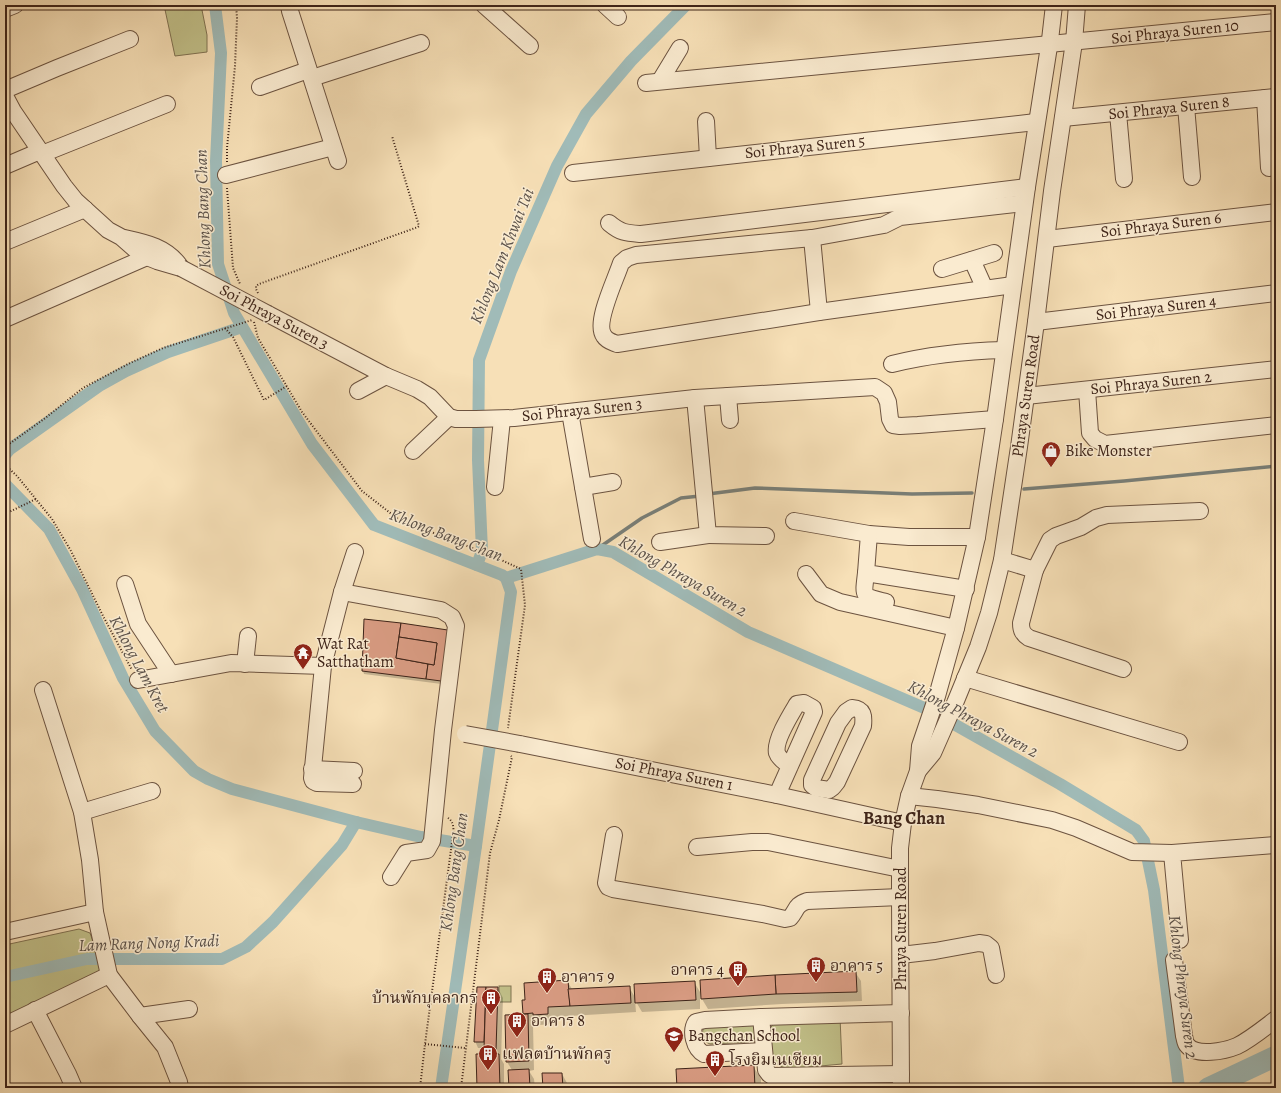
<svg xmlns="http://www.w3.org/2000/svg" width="1281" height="1093" font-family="Alegreya,'Noto Serif Thai',serif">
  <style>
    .green { fill: #c2c18a; stroke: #807252 }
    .shadow { fill: #0003; fill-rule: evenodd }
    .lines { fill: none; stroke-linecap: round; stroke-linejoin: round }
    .stream { stroke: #797f78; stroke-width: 3.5 }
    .canal { stroke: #a0bbb8; stroke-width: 12 }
    .river { stroke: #a0bbb8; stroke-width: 21 }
    .building { fill: #d99c83; stroke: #3e2419 }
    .minor-casing { stroke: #6c5340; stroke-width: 18 }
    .path { stroke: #3e2419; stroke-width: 2; stroke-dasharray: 1 2; stroke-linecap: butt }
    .minor { stroke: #faebd0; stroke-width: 16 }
    .minor-bridge-casing { stroke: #6c5340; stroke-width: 18; stroke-linecap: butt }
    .path-bridge { stroke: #3e2419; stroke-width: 2; stroke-dasharray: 1 2; stroke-linecap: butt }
    .minor-bridge { stroke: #faebd0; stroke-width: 16 }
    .labels { text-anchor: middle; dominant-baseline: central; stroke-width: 3; stroke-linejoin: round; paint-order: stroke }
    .street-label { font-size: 16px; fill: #3e2419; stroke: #faebd0 }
    .poi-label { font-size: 16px; fill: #3e2419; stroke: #faebd0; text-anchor: start }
    .water-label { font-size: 17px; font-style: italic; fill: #5b5149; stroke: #faebd0 }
    .quarter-label { font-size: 18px; font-weight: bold; fill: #3e2419; stroke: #faebd0 }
  </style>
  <rect width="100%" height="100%" fill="#f7e0b7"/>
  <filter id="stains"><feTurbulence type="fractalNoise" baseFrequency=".005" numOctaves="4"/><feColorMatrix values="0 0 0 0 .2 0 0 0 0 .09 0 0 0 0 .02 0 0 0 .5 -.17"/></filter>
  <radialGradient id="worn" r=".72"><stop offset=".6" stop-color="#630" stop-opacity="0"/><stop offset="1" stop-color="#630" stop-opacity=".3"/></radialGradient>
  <g class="green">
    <path d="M164 5H201L207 35V52L175 56Z"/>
    <path d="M79 929 90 933 107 980 5 1031V945Z"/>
    <rect x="499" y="986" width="12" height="16"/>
    <path d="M840 1017 842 1064 788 1069 780 1066 776 1063 772 1054 770 1029 773 1024Z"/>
    <path d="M756 1021V1042L710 1044C701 1041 701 1032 705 1025Z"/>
  </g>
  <g class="shadow">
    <path d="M365 620 462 635 457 686 364 674 363 671ZM405 659 427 663V664L405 661Z"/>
    <path d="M855 972 861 981 862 1001 782 1004 708 1009 702 999 701 981Z"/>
    <path d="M567 981 572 989 629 987 636 999 694 982 700 992V1009L642 1012 635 1000 636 1012 553 1017V1024L539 1025 538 1022 532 1023 533 1025 534 1070 529 1071 534 1079 535 1088H510L512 1070 507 1062 506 1016H526L524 1013Z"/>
    <path d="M478 988H498L503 998 501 1059 504 1064V1088H478L488 1055 485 1048H478L475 1041Z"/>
    <path d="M753 1066 761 1079V1088H678Z"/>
    <path d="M562 1074 567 1083V1088H544Z"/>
  </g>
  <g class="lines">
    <g class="stream">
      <path d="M1024 489 1124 481 1276 466"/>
      <path d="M708 494 755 488 912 494 972 493"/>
      <path d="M597 549 642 518 681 498 700 496"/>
    </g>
    <g class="canal">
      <path d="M215 5 221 53 216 161 218 264 234 313 312 444 374 525 502 575 506 578 511 592 476 846 441 1088"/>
      <path d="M5 455 10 449 99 386 126 371 168 352 242 327"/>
      <path d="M5 484 49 529 82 589 123 678 155 731 194 771 208 779 232 789 356 822 421 837 476 846"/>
      <path d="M477 565 482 551 478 460 479 360 511 271 557 166 586 114 631 61 686 5"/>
      <path d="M506 578 597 549 613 552 748 632 929 710 1060 784 1136 830 1144 841 1154 890 1179 1088"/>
      <path d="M5 977 87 959H222L246 947 273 922 342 845 356 822"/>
    </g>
    <path class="river" d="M1208 1088 1276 1056"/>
  </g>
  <g class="building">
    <path d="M364 619 401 623 396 658 428 664 426 679 362 671Z"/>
    <path d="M401 623 461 632 456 683 426 679 428 664 434 665 437 643 399 637Z"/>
    <path d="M399 637 437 643 434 665 396 658Z"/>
    <path d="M856 971 857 992 776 994 775 975Z"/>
    <path d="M775 975 776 994 701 999 700 980Z"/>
    <path d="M568 980 570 1006 548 1007V1014L533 1015V1013L523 1014 522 1000H525L524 983Z"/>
    <path d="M695 981 696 1000 635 1003 634 984Z"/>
    <path d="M630 986 631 1003 570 1006 568 989Z"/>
    <path d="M477 987H486L484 1042H474Z"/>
    <path d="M486 987H498L496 1050 484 1049Z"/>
    <path d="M528 1014 529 1061 506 1062 505 1015Z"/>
    <path d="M476 1054H499L500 1088H477Z"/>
    <path d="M754 1065 755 1088H677L676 1069Z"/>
    <path d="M529 1069 530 1088H509L508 1070Z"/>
    <path d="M542 1073H562L563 1088H543Z"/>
    <path d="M869 1080V1088H849V1081Z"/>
  </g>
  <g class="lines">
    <g class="minor-casing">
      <g id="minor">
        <path d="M289 5 290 11 338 161"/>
        <path d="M484 5 530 46"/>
        <path d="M605 5 618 17"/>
        <path d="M5 9 15 5"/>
        <path d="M312 78 421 43"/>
        <path d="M660 81 680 48"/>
        <path d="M646 83 1276 22"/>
        <path d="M260 87 308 70"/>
        <path d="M5 90 57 68 130 39"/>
        <path d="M5 96 13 111 64 186 76 201 108 230 121 237 137 251 147 257 157 261 181 268"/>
        <path d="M1265 98 1269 168"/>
        <path d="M1186 106 1192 177"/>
        <path d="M1118 113 1124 179"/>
        <path d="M1063 118 1276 97"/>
        <path d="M706 121 708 158"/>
        <path d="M42 154 167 104"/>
        <path d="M5 166 40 151"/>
        <path d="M573 173 1036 122"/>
        <path d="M226 175 333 147"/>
        <path d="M609 223C621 233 626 233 641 234L1027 187"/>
        <path d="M124 238C147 243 166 247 180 266"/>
        <path d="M812 238 819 312"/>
        <path d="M1047 239 1276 212"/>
        <path d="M5 242 85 209"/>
        <path d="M972 260 985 289"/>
        <path d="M942 269 994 253"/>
        <path d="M1013 285 819 312 617 344C612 342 607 341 604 336 594 323 616 279 621 263L627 258 636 255 812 238 884 225 900 217 1024 203"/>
        <path d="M268 314 386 376 417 389 430 397 449 417 456 419H476L514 418 695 398 875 387 884 393 888 402 890 419 893 425 900 426 918 425 995 419"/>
        <path d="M5 319 147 257"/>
        <path d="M1036 322 1276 293"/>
        <path d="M892 364C928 355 966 351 1004 350"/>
        <path d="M1087 390 1090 433 1095 439 1105 444 1276 425"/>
        <path d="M358 391 386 376"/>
        <path d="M728 396 730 420"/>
        <path d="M1026 396 1276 369"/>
        <path d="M695 398 708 535 766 536"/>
        <path d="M570 412 592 539"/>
        <path d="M413 451 449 417"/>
        <path d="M495 487 502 419"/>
        <path d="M583 487 613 482"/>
        <path d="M794 521 869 534 909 537H977"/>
        <path d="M869 534 866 573 966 589"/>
        <path d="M660 542 708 535"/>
        <path d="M1002 560 1035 570 1050 540 1056 536 1081 527 1096 518 1107 515 1200 511"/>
        <path d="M1035 570 1021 623C1021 631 1023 634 1029 638L1123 669"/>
        <path d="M866 573C863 598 862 596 886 602"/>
        <path d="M806 574 821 594 840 602 956 628"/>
        <path d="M125 584 138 624 171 674"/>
        <path d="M342 592 441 610 452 617 456 626 443 730 432 841 427 850 406 853 391 877"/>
        <path d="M245 664 248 636"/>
        <path d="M323 666 312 778 313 781 317 783 353 784"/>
        <path d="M965 678 1179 742"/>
        <path d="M138 680 231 663 323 666 342 592 355 552"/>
        <path d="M43 690 82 812 90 860 95 912 109 975 140 1016 165 1047 179 1082 180 1088"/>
        <path d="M852 708C864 709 864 716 863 726L837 782 833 787 829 790 816 788 812 785V780L838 723 846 712Z"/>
        <path d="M520 744 777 795 903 823"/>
        <path d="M312 769 354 771"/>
        <path d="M918 771 933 753 955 703 978 647 989 613 1002 560 1019 447 1036 322 1052 191 1074 42 1077 5"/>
        <path d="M777 795 814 712 813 708 804 703 797 704C791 714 774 741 777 753 779 759 785 762 790 766"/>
        <path d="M909 796 937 799 978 805 1052 820 1076 828 1132 852 1172 853"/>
        <path d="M82 812 152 791"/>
        <path d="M614 835 606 883 608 887 613 889 763 914 785 919 790 918C797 910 795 905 807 901L900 897"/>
        <path d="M697 847 752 842H768L900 869"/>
        <path d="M5 932 95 912"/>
        <path d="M1180 940 1172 853 1276 845"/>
        <path d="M901 955 935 951 979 943 986 944 991 948 996 975"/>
        <path d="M1174 960 1184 1036C1185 1039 1185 1043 1187 1045 1196 1057 1225 1051 1237 1046 1251 1039 1264 1028 1276 1019"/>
        <path d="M35 1010 68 1074 74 1088"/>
        <path d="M140 1016 189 1009"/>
        <path d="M761 1017 766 1070 769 1074 772 1076 901 1074"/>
        <path d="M5 1025 109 975"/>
        <path d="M764 1051 704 1054C694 1049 690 1031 696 1022L705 1020 761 1017 901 1013"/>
        <path d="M901 1088 900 897V848L903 823 909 796 918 771 920 746 937 696 956 628 977 537 995 419 1027 187 1050 40 1054 5"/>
      </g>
    </g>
    <g class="path">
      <path d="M227 162V148L235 66 237 18 236 5"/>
      <path d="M227 188 233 268 240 284"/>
      <path d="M258 293 256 289V286L259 284 418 227 419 226 392 136"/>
      <path d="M254 322 258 338 302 412 362 491 398 519 490 555 521 569 525 605 508 728"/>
      <path d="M225 328 233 337 264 400 287 386"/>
      <path d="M5 465 17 476 52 519 71 551 103 616 132 670"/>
      <path d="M5 514 36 499"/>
      <path d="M425 1044 465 1048"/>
      <path d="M420 1088 425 1044 452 842C453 834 456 823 448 818"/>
      <path d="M461 1088 490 853 499 820 512 757 511 756"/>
    </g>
    <use href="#minor" class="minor"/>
    <g class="minor-bridge-casing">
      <g id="minor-bridge">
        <path d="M181 268 268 314"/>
        <path d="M465 734 520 744"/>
      </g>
    </g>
    <path class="path-bridge" d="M5 447 44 419 83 388 130 363 163 348 252 320"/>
    <use href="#minor-bridge" class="minor-bridge"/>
  </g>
  <defs>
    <g id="shop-pin" transform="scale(1)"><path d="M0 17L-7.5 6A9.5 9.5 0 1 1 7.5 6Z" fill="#8f2418" stroke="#faebd0"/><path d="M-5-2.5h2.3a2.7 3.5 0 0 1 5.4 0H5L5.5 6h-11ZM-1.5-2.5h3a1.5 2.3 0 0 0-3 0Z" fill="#fff"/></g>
    <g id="temple-pin" transform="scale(1)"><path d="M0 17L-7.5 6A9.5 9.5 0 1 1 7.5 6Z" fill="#8f2418" stroke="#faebd0"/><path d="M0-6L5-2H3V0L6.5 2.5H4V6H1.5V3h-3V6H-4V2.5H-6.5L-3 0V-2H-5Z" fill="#fff"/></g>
    <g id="building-pin" transform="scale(1)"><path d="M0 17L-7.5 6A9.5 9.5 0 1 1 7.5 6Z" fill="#8f2418" stroke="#faebd0"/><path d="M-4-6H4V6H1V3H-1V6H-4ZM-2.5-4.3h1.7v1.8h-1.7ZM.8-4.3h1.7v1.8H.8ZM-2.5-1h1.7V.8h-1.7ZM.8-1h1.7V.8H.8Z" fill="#fff"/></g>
    <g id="school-pin" transform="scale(1)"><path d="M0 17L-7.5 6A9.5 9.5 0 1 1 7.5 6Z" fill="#8f2418" stroke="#faebd0"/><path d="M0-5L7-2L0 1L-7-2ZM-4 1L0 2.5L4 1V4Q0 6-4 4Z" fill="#fff"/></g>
  </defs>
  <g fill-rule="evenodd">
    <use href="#shop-pin" x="1051" y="451"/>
    <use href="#temple-pin" x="303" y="653"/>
    <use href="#building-pin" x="816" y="966"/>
    <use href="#building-pin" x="738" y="970"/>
    <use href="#building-pin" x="547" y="977"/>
    <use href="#building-pin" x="491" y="998"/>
    <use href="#building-pin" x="517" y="1021"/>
    <use href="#school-pin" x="674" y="1036"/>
    <use href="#building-pin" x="488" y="1054"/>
    <use href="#building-pin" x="715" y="1060"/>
  </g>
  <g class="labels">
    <g class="street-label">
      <text transform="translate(1175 32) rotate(-6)">Soi Phraya Suren 10</text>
      <text transform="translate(1169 108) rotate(-6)">Soi Phraya Suren 8</text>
      <text transform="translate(805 147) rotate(-6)">Soi Phraya Suren 5</text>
      <text transform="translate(1161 225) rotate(-7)">Soi Phraya Suren 6</text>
      <text transform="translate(1156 308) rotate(-7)">Soi Phraya Suren 4</text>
      <text transform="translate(274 317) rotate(28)">Soi Phraya Suren 3</text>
      <text transform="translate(1151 383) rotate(-6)">Soi Phraya Suren 2</text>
      <text transform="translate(1026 396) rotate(-82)">Phraya Suren Road</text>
      <text transform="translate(582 410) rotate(-6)">Soi Phraya Suren 3</text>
      <text transform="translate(674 774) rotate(11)">Soi Phraya Suren 1</text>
      <text transform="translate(901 929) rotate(-90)">Phraya Suren Road</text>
    </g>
    <g class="poi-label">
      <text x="1065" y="451">Bike Monster</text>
      <text x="317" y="644">Wat Rat<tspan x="317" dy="18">Satthatham</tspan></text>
      <text x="830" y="966">อาคาร 5</text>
      <text x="724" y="970" text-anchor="end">อาคาร 4</text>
      <text x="561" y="977">อาคาร 9</text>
      <text x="477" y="998" text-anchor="end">บ้านพักบุคลากร</text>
      <text x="531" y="1021">อาคาร 8</text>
      <text x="688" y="1036">Bangchan School</text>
      <text x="502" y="1054">แฟลตบ้านพักครู</text>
      <text x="729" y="1060">โรงยิมเนเซียม</text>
    </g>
    <g class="water-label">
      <text transform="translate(203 209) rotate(-92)">Khlong Bang Chan</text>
      <text transform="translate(502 256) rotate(-68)">Khlong Lam Khwai Tai</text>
      <text transform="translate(446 535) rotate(21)">Khlong Bang Chan</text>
      <text transform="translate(683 576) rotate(30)">Khlong Phraya Suren 2</text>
      <text transform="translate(139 664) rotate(62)">Khlong Lam Kret</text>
      <text transform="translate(973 719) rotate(28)">Khlong Phraya Suren 2</text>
      <text transform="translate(454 872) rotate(-82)">Khlong Bang Chan</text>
      <text transform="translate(149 943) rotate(-2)">Lam Rang Nong Kradi</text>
      <text transform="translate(1183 987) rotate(83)">Khlong Phraya Suren 2</text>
    </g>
    <g class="quarter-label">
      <text x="904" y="818">Bang Chan</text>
    </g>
  </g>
  <rect width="1281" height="1093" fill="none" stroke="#f7e0b7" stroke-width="20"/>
  <rect x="6" y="6" width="1269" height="1081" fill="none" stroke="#3e2419" stroke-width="2"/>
  <rect x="10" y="10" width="1261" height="1073" fill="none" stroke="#3e2419"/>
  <rect width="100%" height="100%" filter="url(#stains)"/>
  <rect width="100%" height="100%" fill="url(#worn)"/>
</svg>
